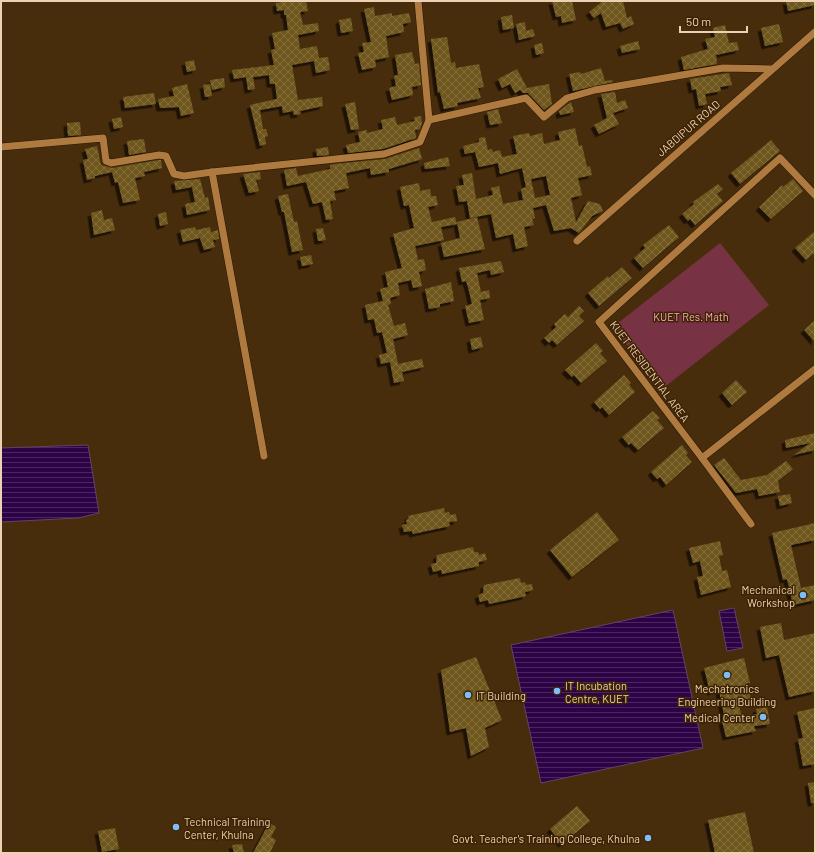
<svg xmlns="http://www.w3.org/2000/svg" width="816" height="854" font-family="Barlow,sans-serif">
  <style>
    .green { fill: #773343 }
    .water { fill: url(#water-rules); stroke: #664167 }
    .building { fill: url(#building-cross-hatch); fill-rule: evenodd; filter: url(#shadow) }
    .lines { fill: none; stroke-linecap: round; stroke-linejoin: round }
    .minor-casing { stroke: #271705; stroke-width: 8 }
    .minor { stroke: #ae7a3f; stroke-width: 7 }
    .poi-dot { fill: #7dbef9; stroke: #3d2302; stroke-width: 1.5 }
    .labels { text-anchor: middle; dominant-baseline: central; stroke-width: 3; stroke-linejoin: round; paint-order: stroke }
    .street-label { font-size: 11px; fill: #edd1b4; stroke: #3d2302 }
    .park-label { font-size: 11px; fill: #f5adba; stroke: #3d2302 }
    .poi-label { font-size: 11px; fill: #edd1b4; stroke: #3d2302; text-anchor: end }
  </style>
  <defs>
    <pattern id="water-rules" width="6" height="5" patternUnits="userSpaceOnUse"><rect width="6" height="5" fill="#2c0346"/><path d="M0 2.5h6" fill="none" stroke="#4b275e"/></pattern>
    <pattern id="building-cross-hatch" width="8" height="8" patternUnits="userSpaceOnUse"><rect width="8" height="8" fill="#6e571f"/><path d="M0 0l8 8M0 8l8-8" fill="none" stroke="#836e3d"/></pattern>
    <filter id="shadow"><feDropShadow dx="-3.5" dy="3.5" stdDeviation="0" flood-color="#0009"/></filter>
  </defs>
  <rect width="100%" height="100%" fill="#482d0d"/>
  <path class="green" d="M720 243 769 305 662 389 613 327Z"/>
  <g class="water">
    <path d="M88 445 99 513 78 518 1 522V448Z"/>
    <path d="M734 608 743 648 727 651 719 611Z"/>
    <path d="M673 610 703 748 541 783 511 645Z"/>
  </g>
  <g class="building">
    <path d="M289 1H306L308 11 300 12 303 25 318 23 319 31 298 35 300 49 317 46 319 58 328 57 330 70 316 73 314 61 292 65 298 100 322 97 323 106 300 111 301 114 294 115 293 111 283 113 282 106 260 110 263 129H266L268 136 265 137 266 144 260 146 250 105 277 99 275 84H270L269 75 253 77 255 89 248 90 246 77 234 79 232 70 274 65 271 50 275 49 272 33 288 30 286 15H284V10L277 11 276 3Z"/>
    <path d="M552 1H572L576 20 562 23 561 16 556 17Z"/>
    <path d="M603 1H623L627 18 631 16 634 24 623 29 620 23 606 27 601 13 594 18 589 12Z"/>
    <path d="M786 1H815V5L788 11Z"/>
    <path d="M374 7 375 16 392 13V16L409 13 411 22 403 24 404 32 386 36 389 57 375 60 376 67 362 70 358 53 364 52 362 43 371 42 364 9Z"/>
    <path d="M512 15 514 28 503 30 501 17Z"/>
    <path d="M351 18 353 31 341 33 339 20Z"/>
    <path d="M525 22 526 31 533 29 535 36 519 40 516 24Z"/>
    <path d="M779 24 783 42 765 46 761 28Z"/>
    <path d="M725 25 729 43 737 42 739 50 716 55 717 64 684 70 681 57 708 49 705 39 715 37 713 28Z"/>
    <path d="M447 37 451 63 455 62 456 68 479 64 484 87 478 88 481 98 457 103 458 106 444 109 440 92 438 93 431 39Z"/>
    <path d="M638 41 640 49 622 53 620 46Z"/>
    <path d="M542 43 544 53 536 55 534 45Z"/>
    <path d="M412 52 415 64 419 63 421 85 412 87 413 95 392 100 389 88 396 86 394 76 398 75 395 55Z"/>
    <path d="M194 60 196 70 187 72 185 62Z"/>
    <path d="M601 68 605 81 612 80 613 82 573 91 569 74 580 72 581 74Z"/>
    <path d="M517 69 527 88 549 84 552 104 544 110 528 93H523L520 90 515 93 510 84 502 88 498 79Z"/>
    <path d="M729 73 732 85 720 87 721 91 705 94 707 104 699 106 696 89 692 90 690 79Z"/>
    <path d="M224 78 225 87 212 90 210 80Z"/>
    <path d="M187 84 194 113 181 116 179 107 160 108 158 99 174 96 172 88Z"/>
    <path d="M210 84 212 96 205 97 203 85Z"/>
    <path d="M615 92 617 103 625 100 628 108 613 113 619 124 599 134 594 125 607 118 601 94Z"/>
    <path d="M154 93 156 104 125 108 123 97Z"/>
    <path d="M355 102 359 129 351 130 345 104Z"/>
    <path d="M571 102 574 112 560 115 559 111Z"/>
    <path d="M498 109 502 123 490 125 487 112Z"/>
    <path d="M421 116 422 123 420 129 415 130 416 138 383 149 348 153 346 145 360 142 358 132 367 130V133L383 129 381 120 395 117 397 125 415 121 414 117Z"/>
    <path d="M121 117 123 127 114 129 112 119Z"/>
    <path d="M80 122 81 135 68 136 67 123Z"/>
    <path d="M575 128 579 146 582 145 587 167 590 166 592 175 578 178 582 195 571 198 576 222 588 201 600 204 603 211 592 216 579 233 571 228 554 231 546 205 533 208 535 218 532 219 534 225 524 227 528 246 516 249 513 234 496 238 491 214 470 218 467 201 459 202 456 186 464 185 462 175 472 173 476 199 493 195 491 188 499 186 503 204 523 200 521 189 526 187 522 168 500 174 498 163 479 167 475 152 465 154 463 146 479 142V138L485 137 488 150 492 149 493 152 500 150 502 157 517 154 513 136 529 133 530 136 542 133 544 144 560 140 558 132ZM546 176 550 195 535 198 531 179Z"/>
    <path d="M144 139 146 152 129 155 127 141Z"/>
    <path d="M771 140 780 151 740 184 731 173Z"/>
    <path d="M97 146 101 165 112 168 159 160H161L162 168 144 172 145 176 135 178 140 200 123 203 118 182 115 183 112 172 95 176V178L87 180 83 160 88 159 85 149Z"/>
    <path d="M328 147 329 155 317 156 316 149Z"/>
    <path d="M419 148 422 159 389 169V172L371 175 370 168 346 173 349 188 334 191 336 200 330 201 333 219 326 220 322 202 313 204 306 182 287 186 284 170 296 168 298 176 330 169V165L335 164 385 159Z"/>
    <path d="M448 157 450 166 425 169 424 163Z"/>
    <path d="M260 172 261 179 256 180 259 191 249 193 243 174Z"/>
    <path d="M200 179 205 198 208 197 210 210 187 215 185 204 195 202 192 187 176 190 174 181Z"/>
    <path d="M793 179 803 191 771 219 759 207 782 185 783 187Z"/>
    <path d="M419 183 420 191 430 189 431 196H436L438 205 428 207 432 222 455 217 457 224 441 227 444 240 415 246 418 260 424 259 426 270 419 272 422 286 413 288 411 280 398 283 400 295 390 298 391 304 388 305 394 326 405 323 408 335 393 339 398 364 422 359 424 367 402 372 404 381 394 383 390 362 381 364 379 355 387 353 382 332 377 333 374 319 368 320 365 305 383 301 380 289 388 287 385 272 402 268 393 234 414 228 409 205 404 206 400 187Z"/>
    <path d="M718 184 723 189 717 194 723 201 695 225 690 219 688 221 682 214 694 204 693 202Z"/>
    <path d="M288 194 294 222 297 221 303 250 292 252 284 212H282L278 196Z"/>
    <path d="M102 210 104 220 112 218 115 230 94 235 91 213Z"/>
    <path d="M166 212 168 224 160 226 158 214Z"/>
    <path d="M477 217 485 249 444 257 441 243 460 238 457 222Z"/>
    <path d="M669 225 679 237 643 268 634 258 645 248 643 245Z"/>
    <path d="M195 227 196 230 210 227 211 232 218 230 219 239 213 240 215 247 204 250 200 238 183 242 180 230Z"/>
    <path d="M323 228 326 240 318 241 316 229Z"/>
    <path d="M815 231V252L806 260 795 248Z"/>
    <path d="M311 255 313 264 302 266 300 257Z"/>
    <path d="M501 261 504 272 491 275 490 270 477 273 481 292 489 290 490 298 480 300 484 320 469 323 465 306 472 304 468 287 466 281 462 282 459 268Z"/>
    <path d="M622 267 632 278 599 306 588 293 608 276 609 278Z"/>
    <path d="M451 282 454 301 440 304V307L429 309 425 289Z"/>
    <path d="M579 306 584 311 579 316 584 321 557 345 552 340 549 343 544 338 556 327 554 324 565 314 568 317Z"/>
    <path d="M815 320V342L804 330Z"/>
    <path d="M481 337 483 347 472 350 470 339Z"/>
    <path d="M596 343 603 351 600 353 607 361 581 383 574 375 572 377 565 370Z"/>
    <path d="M624 375 631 383 629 385 635 392 609 415 602 407 600 409 594 402Z"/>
    <path d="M736 380 747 392 732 405 722 393Z"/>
    <path d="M653 411 660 418 657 420 664 428 638 450 631 443 629 445 622 437Z"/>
    <path d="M815 433V450L794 455 810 443 786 448 785 440Z"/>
    <path d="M682 445 688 453 686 455 692 462 666 485 660 477 657 479 651 472Z"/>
    <path d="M724 458 741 480 767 475 786 461 793 469 778 481 780 492 759 496 757 489 736 493 714 465Z"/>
    <path d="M790 494 792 503 780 506 778 496Z"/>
    <path d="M444 508 445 513 449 512 450 515 456 514 457 521 449 522 450 526 413 534 412 531 404 532 402 525 407 524 406 520 409 519 408 516Z"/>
    <path d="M597 512 619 540 572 577 550 550Z"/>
    <path d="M815 523V540L791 545 801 588 815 585V600L793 605 787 579 783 580 772 533Z"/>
    <path d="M720 541 723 555 719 556 722 571 727 570 731 587 701 595 697 577 703 576 700 561 693 563 689 548Z"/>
    <path d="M473 547 474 552H478L479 555 485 553 487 560 479 562V566L442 574 441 570 433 572 431 564 436 563 437 555Z"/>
    <path d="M520 578 521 583 525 582 526 585 532 584 533 590 525 592 526 596 489 604 488 600 480 602 478 595 483 593 484 585Z"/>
    <path d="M781 623 784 640 815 633V691L789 697 779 655 766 658 760 627Z"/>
    <path d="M476 657 502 720 485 728 489 747 471 756 466 728 450 732 441 670Z"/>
    <path d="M744 658 750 683H747L751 699 738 702 742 717 757 714 756 709 767 707 770 724 754 726 756 731 726 737 722 721 725 720 719 690 710 692 704 668Z"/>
    <path d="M815 708V764L803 766 798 739 803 738 797 712Z"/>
    <path d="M815 782V803H811L808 783Z"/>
    <path d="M577 806 590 821 562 844 550 829Z"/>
    <path d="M745 812 754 853H715L708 820Z"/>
    <path d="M269 823 276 827 271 837 276 840 270 853H253Z"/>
    <path d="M115 828 119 849 102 852 98 831Z"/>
    <path d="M242 844 244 853H234L232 845Z"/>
  </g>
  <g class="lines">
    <g class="minor-casing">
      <g id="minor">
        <path d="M418 1 429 120 526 98 544 117 567 98 595 90 723 68 772 69"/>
        <path d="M1 147 103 138 106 161 111 163 159 155 166 156 174 174 184 176 212 172 264 456"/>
        <path d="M212 172 384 154 420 142 429 120"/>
        <path d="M815 195 780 158 599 322 702 458 815 369"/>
        <path d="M577 241 815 32"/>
        <path d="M702 458 751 524"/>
      </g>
    </g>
    <use href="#minor" class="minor"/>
  </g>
  <g class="poi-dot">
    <circle cx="803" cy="595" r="4"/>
    <circle cx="727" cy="675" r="4"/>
    <circle cx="557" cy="691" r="4"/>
    <circle cx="468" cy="695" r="4"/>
    <circle cx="763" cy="717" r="4"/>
    <circle cx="176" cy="827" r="4"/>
    <circle cx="648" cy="838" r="4"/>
  </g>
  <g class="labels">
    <g class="street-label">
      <text transform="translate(688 128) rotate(-41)">JABDIPUR ROAD</text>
      <text transform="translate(650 371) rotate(53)">KUET RESIDENTIAL AREA</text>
    </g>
    <g class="park-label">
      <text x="691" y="316">KUET Res. Math</text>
    </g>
    <g class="poi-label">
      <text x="795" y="589">Mechanical<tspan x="795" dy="13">Workshop</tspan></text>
      <text x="565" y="685" text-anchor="start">IT Incubation<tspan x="565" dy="13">Centre, KUET</tspan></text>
      <text x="727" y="688" text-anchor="middle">Mechatronics<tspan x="727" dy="13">Engineering Building</tspan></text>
      <text x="476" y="695" text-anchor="start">IT Building</text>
      <text x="755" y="717">Medical Center</text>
      <text x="184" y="821" text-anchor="start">Technical Training<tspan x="184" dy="13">Center, Khulna</tspan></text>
      <text x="640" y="838">Govt. Teacher's Training College, Khulna</text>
    </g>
  </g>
  <rect width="816" height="854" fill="none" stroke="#edd1b4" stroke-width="4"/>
  <path d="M680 26v6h67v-6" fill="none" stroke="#edd1b4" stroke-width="2"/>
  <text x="686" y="26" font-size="12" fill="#edd1b4" stroke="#3d2302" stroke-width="3" paint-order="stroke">50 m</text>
</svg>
